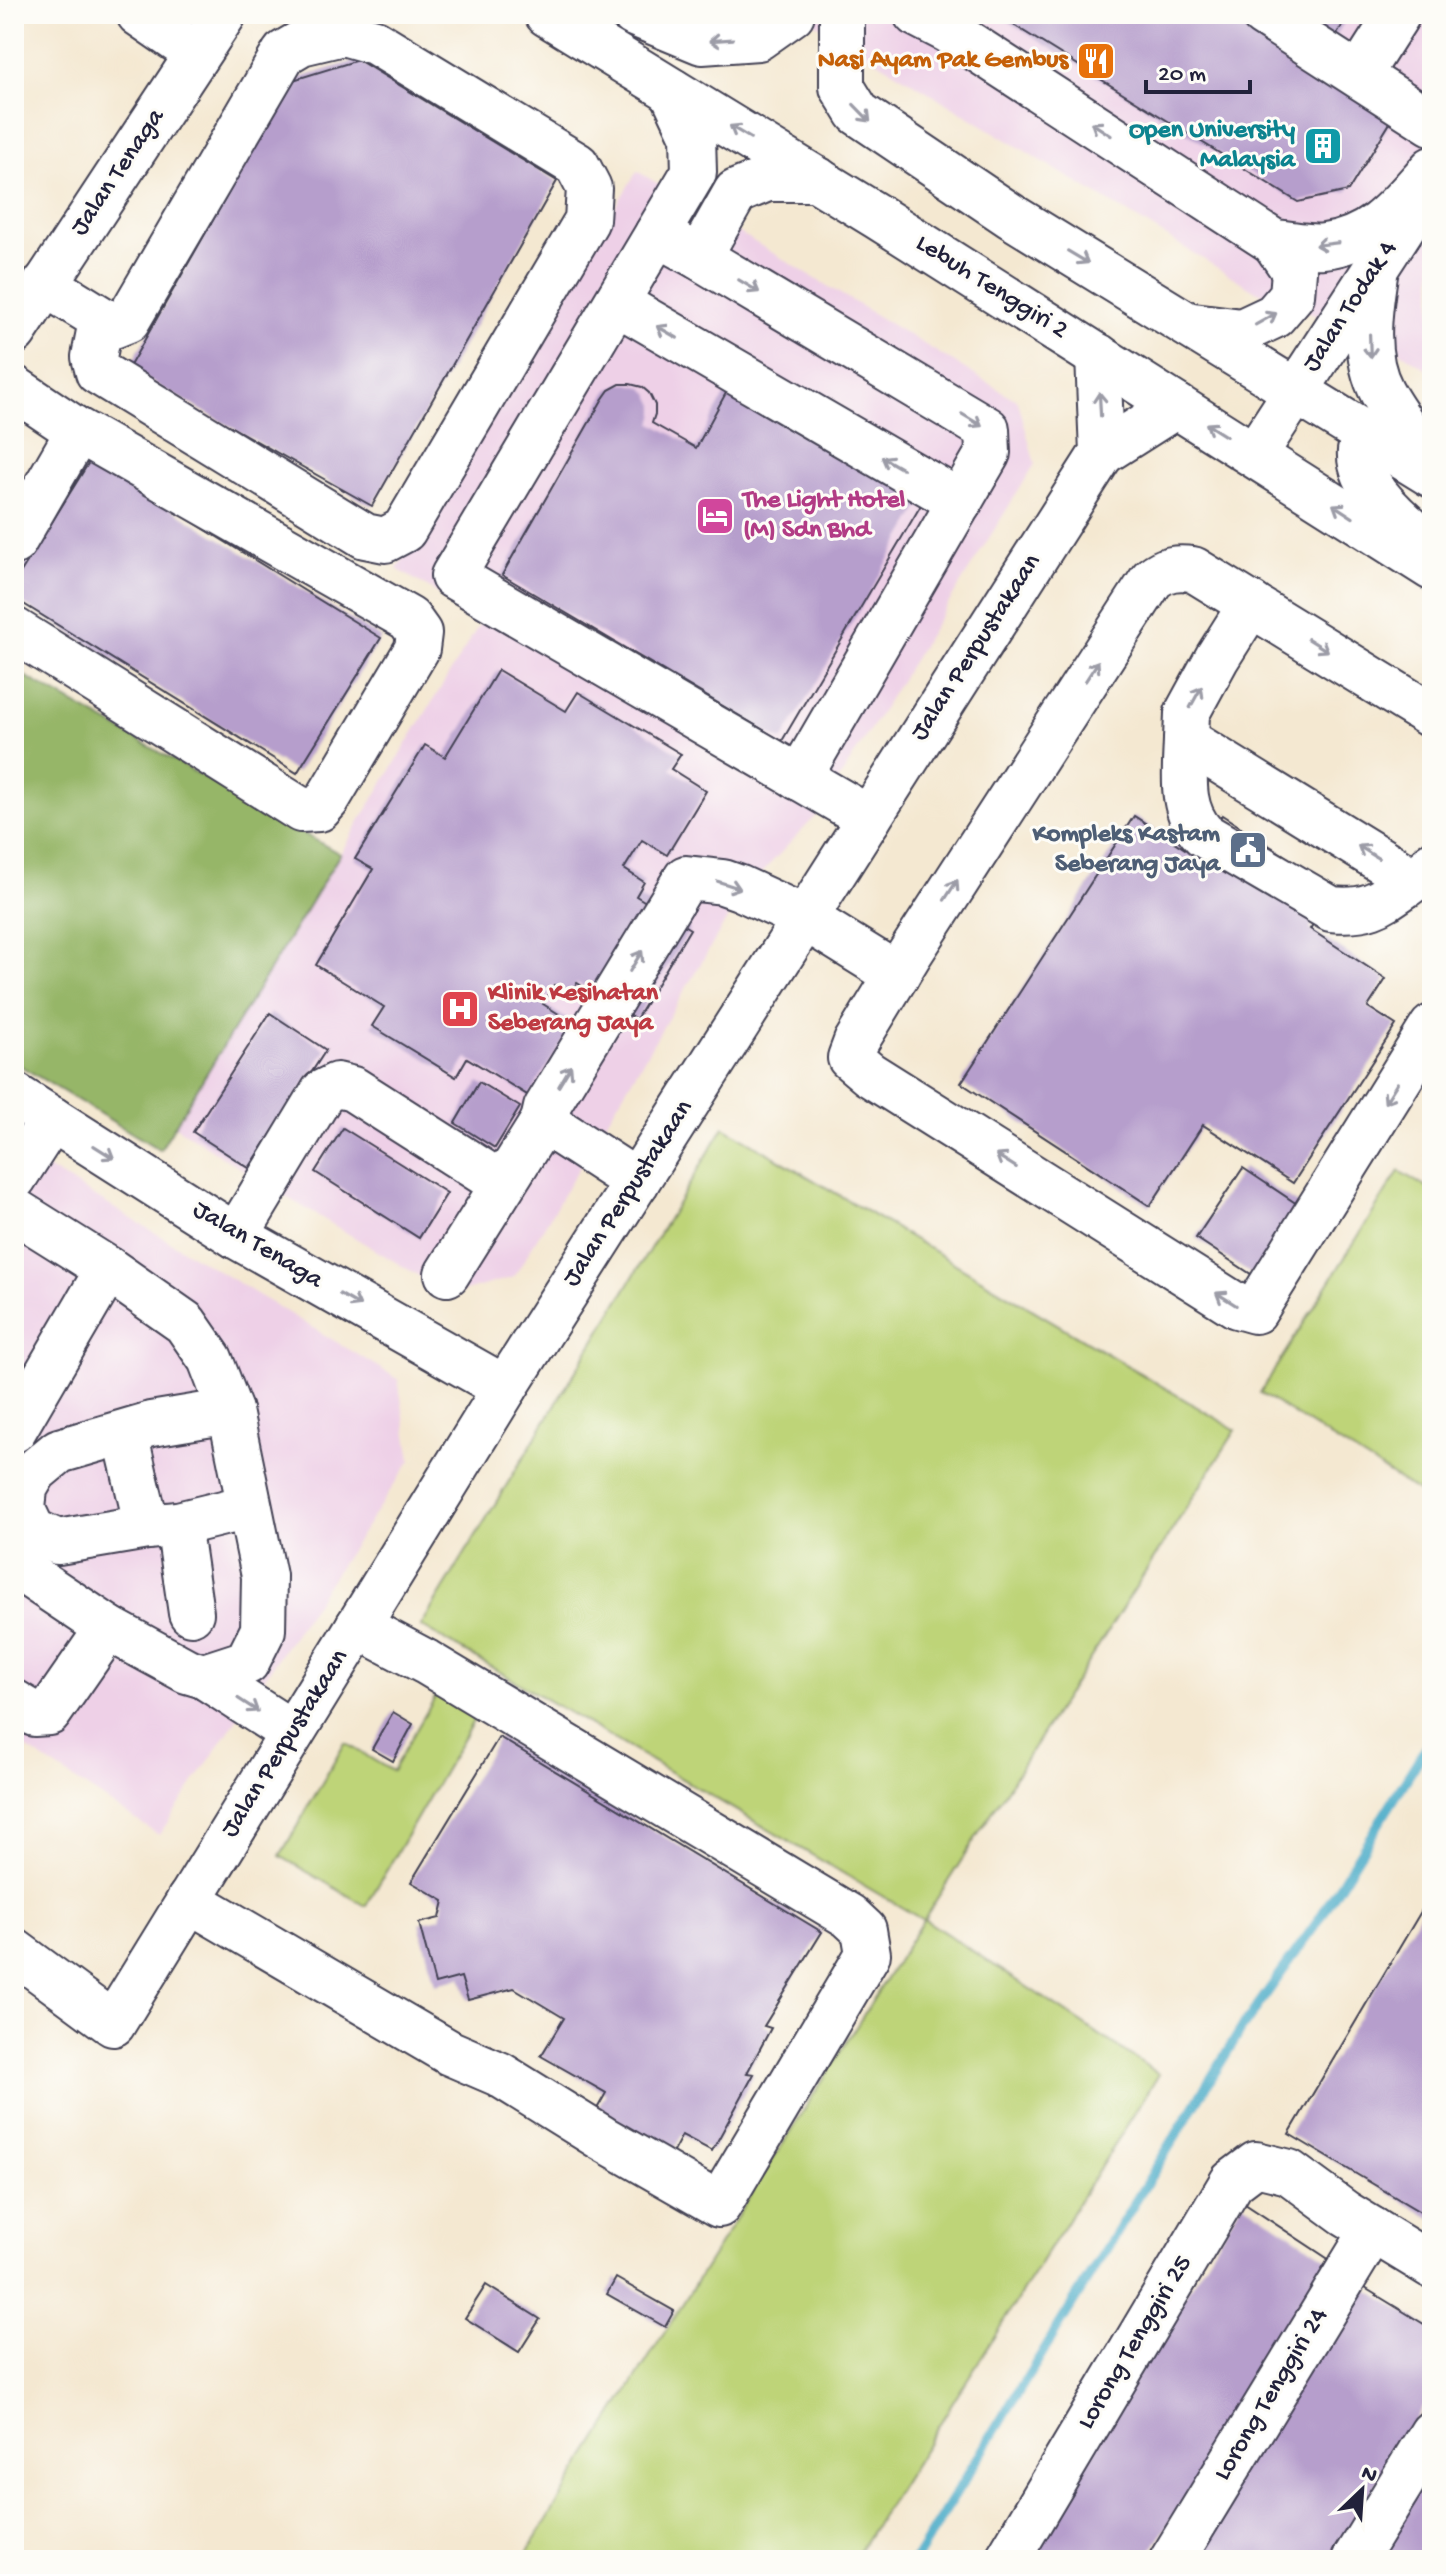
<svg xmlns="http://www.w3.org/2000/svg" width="1446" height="2574" font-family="'Gochi Hand',sans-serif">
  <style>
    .built { fill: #eed0e7 }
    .green { fill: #bed478; stroke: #707b5a; stroke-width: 2 }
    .forest { fill: #96b668; stroke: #5c6c52; stroke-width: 2 }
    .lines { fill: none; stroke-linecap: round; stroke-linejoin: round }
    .stream { stroke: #49abc8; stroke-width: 10 }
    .building { fill: #b69ecc }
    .minor-casing { stroke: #424052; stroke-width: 48 }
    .major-casing { stroke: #424052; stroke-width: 48 }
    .minor { stroke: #fff; stroke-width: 44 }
    .major { stroke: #fff; stroke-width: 44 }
    .oneway { stroke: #9c9ca7 }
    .labels { text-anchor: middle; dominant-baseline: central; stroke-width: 6; stroke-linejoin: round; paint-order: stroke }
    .food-label { font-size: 26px; font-weight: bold; fill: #c56008; stroke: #fdfcf7; text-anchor: end }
    .culture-label { font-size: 26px; font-weight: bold; fill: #0d838f; stroke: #fdfcf7; text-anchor: end }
    .street-label { font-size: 26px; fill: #22223b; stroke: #fdfcf7 }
    .hotel-label { font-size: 26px; font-weight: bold; fill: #b23c85; stroke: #fdfcf7; text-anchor: start }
    .service-label { font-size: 26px; font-weight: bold; fill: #4e5e75; stroke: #fdfcf7; text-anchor: end }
    .health-label { font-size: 26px; font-weight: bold; fill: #be3a42; stroke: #fdfcf7; text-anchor: start }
  </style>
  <rect width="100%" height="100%" fill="#fdfcf7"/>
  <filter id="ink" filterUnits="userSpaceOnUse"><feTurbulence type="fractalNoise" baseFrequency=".0125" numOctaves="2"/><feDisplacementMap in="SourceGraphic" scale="16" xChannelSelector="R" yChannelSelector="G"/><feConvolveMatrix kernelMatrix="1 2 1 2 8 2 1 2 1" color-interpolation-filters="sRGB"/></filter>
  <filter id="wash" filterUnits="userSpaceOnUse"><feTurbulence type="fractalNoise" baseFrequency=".006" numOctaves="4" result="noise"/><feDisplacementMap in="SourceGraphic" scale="32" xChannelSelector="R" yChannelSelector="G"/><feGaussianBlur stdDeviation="1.8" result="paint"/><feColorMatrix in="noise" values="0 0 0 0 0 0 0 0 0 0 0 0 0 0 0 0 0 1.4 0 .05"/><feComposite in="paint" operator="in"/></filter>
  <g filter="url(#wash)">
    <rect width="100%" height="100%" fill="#f4e8d1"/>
    <g class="built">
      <path d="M800 14H1432V373L1397 349 1254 290Z"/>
      <path d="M637 171 1018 401 1035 464 817 815 744 891 514 1277 451 1295 268 1186 175 1126 482 620 397 569Z"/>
      <path d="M14 1148 398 1379 411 1460 159 1835 14 1740Z"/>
    </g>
    <g class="green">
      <path d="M724 1127 1236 1430 924 1919 1159 2074 854 2560H522L923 1920 421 1626Z"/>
      <path d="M1399 1171 1432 1191V1470L1418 1492 1260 1393Z"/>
      <path d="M437 1694 476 1716 366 1906 280 1856 345 1743 392 1771Z"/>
    </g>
    <path class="forest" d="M14 670 340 854 160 1150 14 1062Z"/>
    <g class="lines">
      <path class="stream" d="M915 2560 1242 2028 1316 1924 1432 1738"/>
    </g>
    <g id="blocks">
      <g class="building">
        <path d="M996 14H1225L1393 118 1348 191 1298 202Z"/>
        <path d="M1290 14H1349L1333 41Z"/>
        <path d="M358 60 557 181 372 506 128 369 293 80Z"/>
        <path d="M620 384H630L642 387 649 393 655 405V414L652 423 696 448 727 391 924 500 782 741 502 575 602 400 609 390Z"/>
        <path d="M91 459 381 638 297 773 14 598V583Z"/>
        <path d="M498 670 566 711 578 692 681 754 671 769 706 791 667 855 642 840 624 869 644 882 636 896 690 929 636 1019 577 983 570 995 554 985 543 1004 573 1023 529 1096 467 1058 456 1077 372 1026 384 1007 316 965 373 869 355 859 425 745 445 757Z"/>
        <path d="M1222 815 1336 889 1310 929 1386 979 1368 1007 1396 1025 1293 1183 1203 1125 1150 1206 961 1083 1134 816 1196 856Z"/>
        <path d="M270 1013 326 1050 249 1168 193 1132Z"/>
        <path d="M479 1082 520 1107 495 1148 455 1123Z"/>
        <path d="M343 1128 447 1193 419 1238 315 1172Z"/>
        <path d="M1243 1168 1303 1208 1257 1278 1196 1238Z"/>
        <path d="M393 1712 413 1724 393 1761 372 1749Z"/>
        <path d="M499 1737 822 1932 764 2026 771 2028 747 2073 754 2074 712 2151 682 2135 652 2191 593 2116 606 2093 541 2056 564 2018 514 1988 468 2000 461 1977 435 1984 419 1923 440 1918 444 1901 411 1882Z"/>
        <path d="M1426 1903 1432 1906V2219L1289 2134Z"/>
        <path d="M1242 2202 1336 2264 1145 2560H1025Z"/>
        <path d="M616 2278 674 2311 665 2327 607 2294Z"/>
        <path d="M1355 2282 1432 2329V2393L1331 2560H1188Z"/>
        <path d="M486 2285 540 2319 519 2352 465 2318Z"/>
        <path d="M1432 2448V2560H1364Z"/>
      </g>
    </g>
  </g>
  <g filter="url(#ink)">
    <use href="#blocks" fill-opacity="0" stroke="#424052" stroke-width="2"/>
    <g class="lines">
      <g class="minor-casing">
        <g id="minor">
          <path d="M139 14 197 54"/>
          <path d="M547 14 878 217 1432 568"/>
          <path d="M842 14V87L858 113 1011 216 1432 475"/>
          <path d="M916 14 949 31 1274 242C1290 243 1308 248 1324 246 1375 240 1400 204 1432 169"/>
          <path d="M1263 14 1432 123"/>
          <path d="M1359 75 1398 14"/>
          <path d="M672 91 693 136 694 172 453 576 869 818"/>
          <path d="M657 234 699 257 987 429 988 453 799 778"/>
          <path d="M699 257 736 192 767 179H817"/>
          <path d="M1375 275C1369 313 1363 357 1382 392 1396 418 1415 441 1432 465"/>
          <path d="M45 284 113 326 128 320 284 53 301 43 343 33 375 42 577 165 589 188 587 220 404 530 385 540 365 536 98 372 94 357 101 321"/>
          <path d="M617 303 960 502"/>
          <path d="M1193 325 1242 331 1274 316 1292 295 1294 271 1274 242"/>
          <path d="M14 332 224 14"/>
          <path d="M14 388 72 427 73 440 14 542"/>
          <path d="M1368 434C1365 439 1361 445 1360 451 1357 484 1398 519 1421 538"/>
          <path d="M1102 453 1176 406"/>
          <path d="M1255 454 1415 208"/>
          <path d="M1251 604 1217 658 1187 713 1186 740 1413 880 1432 864"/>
          <path d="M14 630 301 810 319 809 327 800 417 649 419 633 409 619 72 427"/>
          <path d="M1432 716 1193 569C1176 567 1166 568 1152 579L909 955 856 1042 850 1058 869 1074 1237 1306 1255 1311 1432 1027"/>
          <path d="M1186 740C1185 774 1179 809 1204 835L1331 909C1371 913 1381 902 1413 880"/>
          <path d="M14 1095 236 1236 505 1388"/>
          <path d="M14 1178 52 1119"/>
          <path d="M637 1182 543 1121 546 1108 686 878 723 882 740 888 805 918 897 975"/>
          <path d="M14 1210 108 1269 185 1323 210 1359 230 1411 264 1576 263 1630 247 1662 204 1676"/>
          <path d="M236 1236 323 1092 337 1085 353 1089 502 1184"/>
          <path d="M447 1274 543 1121"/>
          <path d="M230 1411 151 1424 59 1451 35 1471 25 1488 23 1510 33 1531 58 1542 147 1527 178 1524 248 1507"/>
          <path d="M14 1430 108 1269"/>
          <path d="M125 1433 147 1527"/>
          <path d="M178 1524 191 1613"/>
          <path d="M14 1565 108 1628 187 1671 204 1676 292 1733"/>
          <path d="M14 1702 34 1714 49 1713 108 1628"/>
          <path d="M189 1900 450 2053 499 2074 602 2138 719 2205 868 1954 864 1930 849 1916 426 1662 358 1626"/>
          <path d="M14 1951 113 2024 505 1388 1102 453 1098 356"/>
          <path d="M1007 2560 1232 2182 1256 2164 1289 2172 1345 2213 1432 2266"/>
          <path d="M1172 2560 1373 2230"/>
          <path d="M1354 2560 1432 2433"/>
        </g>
      </g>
      <g class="major-casing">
        <path id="major" d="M634 14 702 42 758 38 792 14"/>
      </g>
      <use href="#minor" class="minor"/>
      <use href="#major" class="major"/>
    </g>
    <defs><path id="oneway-shaft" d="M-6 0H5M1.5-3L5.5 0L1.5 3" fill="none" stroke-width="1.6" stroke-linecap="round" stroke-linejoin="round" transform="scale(2)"/></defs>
    <g class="oneway">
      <use href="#oneway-shaft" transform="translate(721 40) rotate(176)"/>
      <use href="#oneway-shaft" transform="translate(862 113) rotate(46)"/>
      <use href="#oneway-shaft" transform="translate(1101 129) rotate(-147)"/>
      <use href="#oneway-shaft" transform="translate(740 132) rotate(-149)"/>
      <use href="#oneway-shaft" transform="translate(1327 244) rotate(173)"/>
      <use href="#oneway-shaft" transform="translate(1078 257) rotate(31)"/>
      <use href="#oneway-shaft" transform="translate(749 286) rotate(31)"/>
      <use href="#oneway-shaft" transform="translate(1266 319) rotate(-29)"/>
      <use href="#oneway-shaft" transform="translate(667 332) rotate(-150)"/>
      <use href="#oneway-shaft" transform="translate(1370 346) rotate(88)"/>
      <use href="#oneway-shaft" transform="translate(1100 404) rotate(-93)"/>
      <use href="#oneway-shaft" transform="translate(972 420) rotate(31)"/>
      <use href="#oneway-shaft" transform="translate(1216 430) rotate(-148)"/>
      <use href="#oneway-shaft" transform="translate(892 463) rotate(-150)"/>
      <use href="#oneway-shaft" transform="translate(1343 511) rotate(-147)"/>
      <use href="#oneway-shaft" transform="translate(1318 645) rotate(32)"/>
      <use href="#oneway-shaft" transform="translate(1092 671) rotate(-57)"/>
      <use href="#oneway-shaft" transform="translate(1196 697) rotate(-61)"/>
      <use href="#oneway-shaft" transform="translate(1368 852) rotate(-148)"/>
      <use href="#oneway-shaft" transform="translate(729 885) rotate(18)"/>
      <use href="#oneway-shaft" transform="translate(951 890) rotate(-57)"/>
      <use href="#oneway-shaft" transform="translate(636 961) rotate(-59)"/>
      <use href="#oneway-shaft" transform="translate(565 1076) rotate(-59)"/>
      <use href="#oneway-shaft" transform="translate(1391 1093) rotate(122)"/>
      <use href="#oneway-shaft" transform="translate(104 1152) rotate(32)"/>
      <use href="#oneway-shaft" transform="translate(1006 1161) rotate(-148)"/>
      <use href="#oneway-shaft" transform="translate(1226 1299) rotate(-148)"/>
      <use href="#oneway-shaft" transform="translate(350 1300) rotate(30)"/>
      <use href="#oneway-shaft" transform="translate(248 1705) rotate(33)"/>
    </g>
  </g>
  <defs>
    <g id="restaurant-square" transform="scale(2)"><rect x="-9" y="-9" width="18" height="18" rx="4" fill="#e8710a" stroke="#fdfcf7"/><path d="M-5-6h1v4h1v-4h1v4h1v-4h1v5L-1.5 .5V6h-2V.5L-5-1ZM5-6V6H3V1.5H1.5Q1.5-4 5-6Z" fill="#fff"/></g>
    <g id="building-square" transform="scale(2)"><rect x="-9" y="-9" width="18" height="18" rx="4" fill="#0f9aa8" stroke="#fdfcf7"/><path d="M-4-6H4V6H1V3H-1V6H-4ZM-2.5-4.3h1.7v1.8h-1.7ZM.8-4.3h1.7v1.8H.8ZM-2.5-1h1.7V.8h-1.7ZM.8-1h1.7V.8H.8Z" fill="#fff"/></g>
    <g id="hotel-square" transform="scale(2)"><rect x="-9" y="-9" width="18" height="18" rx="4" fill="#d1479c" stroke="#fdfcf7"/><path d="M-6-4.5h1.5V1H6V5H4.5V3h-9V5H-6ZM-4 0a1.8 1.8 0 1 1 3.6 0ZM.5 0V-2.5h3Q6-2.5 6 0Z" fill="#fff"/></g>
    <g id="civic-square" transform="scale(2)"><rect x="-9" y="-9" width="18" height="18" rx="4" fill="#5c6f8a" stroke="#fdfcf7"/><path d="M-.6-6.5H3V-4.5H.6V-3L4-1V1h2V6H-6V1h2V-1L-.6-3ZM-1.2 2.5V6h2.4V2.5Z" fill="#fff"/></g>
    <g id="hospital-square" transform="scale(2)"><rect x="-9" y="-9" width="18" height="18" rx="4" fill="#e0444e" stroke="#fdfcf7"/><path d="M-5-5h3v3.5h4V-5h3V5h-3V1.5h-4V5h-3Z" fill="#fff"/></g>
  </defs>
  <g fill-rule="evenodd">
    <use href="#restaurant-square" x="1096" y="61"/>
    <use href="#building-square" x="1323" y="146"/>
    <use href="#hotel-square" x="715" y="516"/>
    <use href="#civic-square" x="1248" y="850"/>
    <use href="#hospital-square" x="460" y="1009"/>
  </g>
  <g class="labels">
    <g class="food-label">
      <text x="1068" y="61">Nasi Ayam Pak Gembus</text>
    </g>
    <g class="culture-label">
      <text x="1295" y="131">Open University<tspan x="1295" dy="30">Malaysia</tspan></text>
    </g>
    <g class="street-label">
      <text transform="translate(119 173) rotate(-56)">Jalan Tenaga</text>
      <text transform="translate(991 288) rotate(32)">Lebuh Tenggiri 2</text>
      <text transform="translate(1351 307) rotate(-57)">Jalan Todak 4</text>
      <text transform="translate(977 648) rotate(-57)">Jalan Perpustakaan</text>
      <text transform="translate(629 1194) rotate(-57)">Jalan Perpustakaan</text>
      <text transform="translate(257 1246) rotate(31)">Jalan Tenaga</text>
      <text transform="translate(286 1744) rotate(-58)">Jalan Perpustakaan</text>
      <text transform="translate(1136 2343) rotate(-59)">Lorong Tenggiri 25</text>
      <text transform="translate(1272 2395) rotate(-59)">Lorong Tenggiri 24</text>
    </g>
    <g class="hotel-label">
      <text x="743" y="501">The Light Hotel<tspan x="743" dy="30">(M) Sdn Bhd</tspan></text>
    </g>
    <g class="service-label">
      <text x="1220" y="835">Kompleks Kastam<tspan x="1220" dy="30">Seberang Jaya</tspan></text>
    </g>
    <g class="health-label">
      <text x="488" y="994">Klinik Kesihatan<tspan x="488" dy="30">Seberang Jaya</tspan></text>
    </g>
  </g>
  <rect width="1446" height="2574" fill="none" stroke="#fdfcf7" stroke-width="48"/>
  <g transform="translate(1362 2490) rotate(25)" stroke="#fdfcf7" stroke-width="6" paint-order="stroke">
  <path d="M0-6L14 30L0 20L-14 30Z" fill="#22223b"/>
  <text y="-12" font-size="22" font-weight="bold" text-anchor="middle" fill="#22223b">N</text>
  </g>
  <path d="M1146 80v12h104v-12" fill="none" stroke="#22223b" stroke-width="4"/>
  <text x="1158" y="80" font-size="24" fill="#22223b" stroke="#fdfcf7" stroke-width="6" paint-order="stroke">20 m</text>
</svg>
